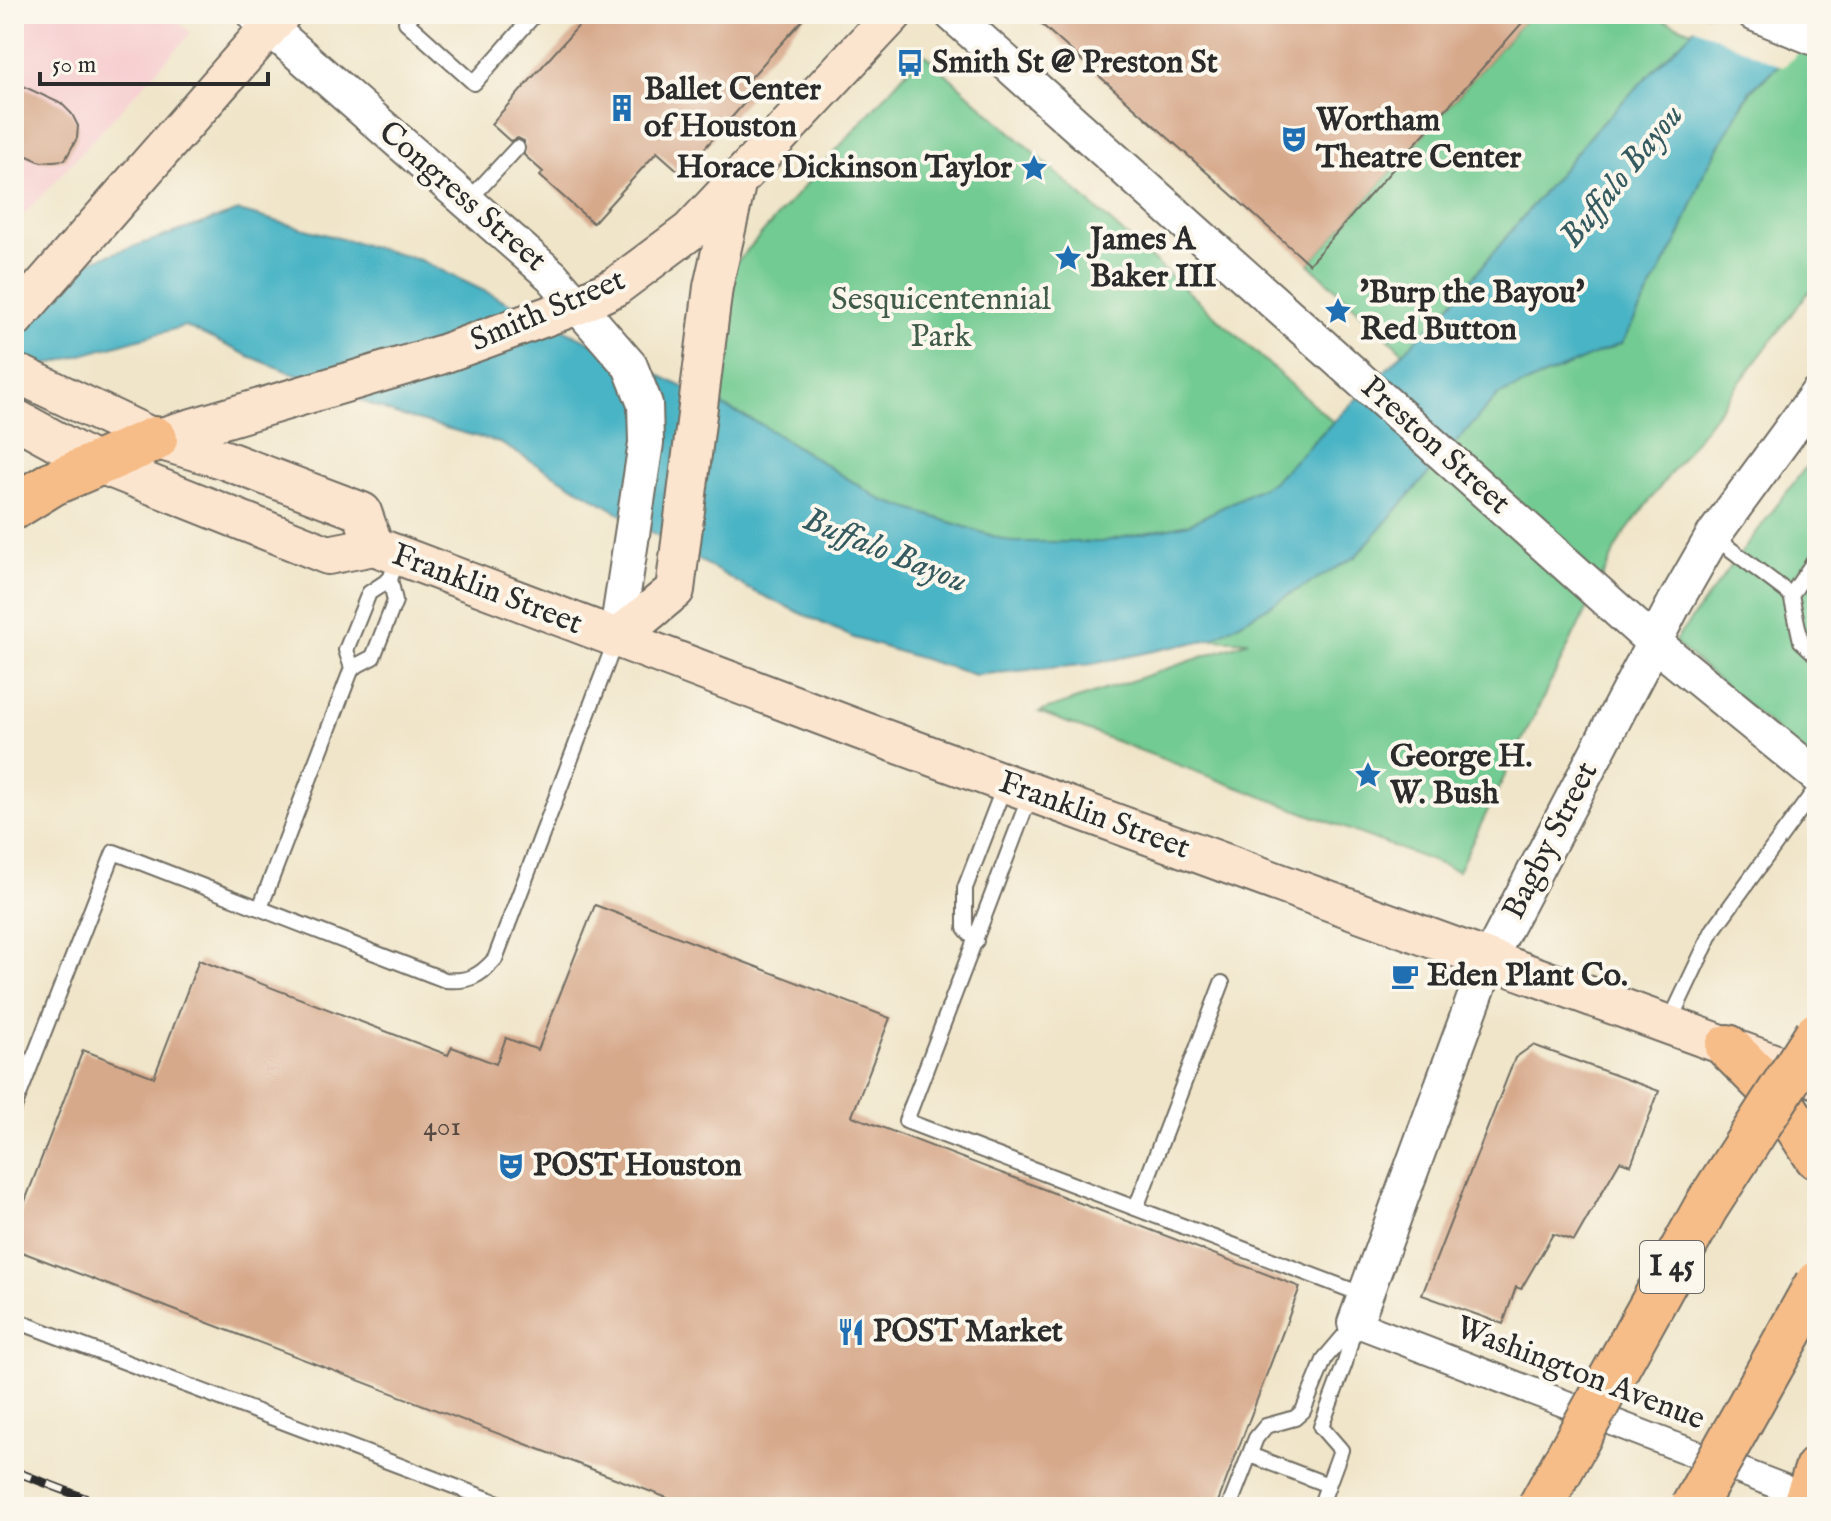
<svg xmlns="http://www.w3.org/2000/svg" width="1831" height="1521" font-family="'IM FELL English',serif">
  <style>
    .built { fill: #f7cfd1 }
    .green { fill: #72cb92; stroke: #4e7b5e; stroke-width: 2 }
    .water { fill: #48b4c5; stroke: #3a7078; stroke-width: 2 }
    .pier { fill: #f0e5c9 }
    .building { fill: #d7a98b }
    .lines { fill: none; stroke-linecap: round; stroke-linejoin: round }
    .service-casing { stroke: #706c62; stroke-width: 18 }
    .minor-casing { stroke: #706c62; stroke-width: 30 }
    .tertiary-casing { stroke: #706c62; stroke-width: 38 }
    .secondary-casing { stroke: #706c62; stroke-width: 42 }
    .motorway-casing { stroke: #706c62; stroke-width: 48 }
    .service { stroke: #fff; stroke-width: 14 }
    .minor { stroke: #fff; stroke-width: 26 }
    .tertiary { stroke: #fff; stroke-width: 34 }
    .secondary { stroke: #fce5cf; stroke-width: 38 }
    .motorway { stroke: #f7bd88; stroke-width: 44 }
    .rail-casing { stroke: #2b2b2b; stroke-width: 9 }
    .rail { stroke: #fbf7ec; stroke-width: 6; stroke-dasharray: 18; stroke-linecap: butt }
    .motorway-bridge-casing { stroke: #706c62; stroke-width: 48; stroke-linecap: butt }
    .motorway-bridge { stroke: #f7bd88; stroke-width: 44 }
    .labels { text-anchor: middle; dominant-baseline: central; stroke-width: 8; stroke-linejoin: round; paint-order: stroke }
    .number-label { font-size: 28px; fill: #564a43 }
    .shield { fill: #fbf7ec; stroke: #696865; stroke-width: 2 }
    .shield-label { font-size: 30px; font-weight: bold; fill: #2b2b2b }
    .poi-label { font-size: 32px; font-weight: bold; fill: #2b2b2b; stroke: #fbf7ec; text-anchor: start }
    .street-label { font-size: 32px; fill: #2b2b2b; stroke: #fbf7ec }
    .park-label { font-size: 32px; fill: #405b4a; stroke: #fbf7ec }
    .water-label { font-size: 34px; font-style: italic; fill: #355b61; stroke: #fbf7ec }
  </style>
  <rect width="100%" height="100%" fill="#fbf7ec"/>
  <filter id="ink" filterUnits="userSpaceOnUse"><feTurbulence type="fractalNoise" baseFrequency=".0125" numOctaves="2"/><feDisplacementMap in="SourceGraphic" scale="16" xChannelSelector="R" yChannelSelector="G"/><feConvolveMatrix kernelMatrix="1 2 1 2 8 2 1 2 1" color-interpolation-filters="sRGB"/></filter>
  <filter id="wash" filterUnits="userSpaceOnUse"><feTurbulence type="fractalNoise" baseFrequency=".006" numOctaves="4" result="noise"/><feDisplacementMap in="SourceGraphic" scale="32" xChannelSelector="R" yChannelSelector="G"/><feGaussianBlur stdDeviation="1.8" result="paint"/><feColorMatrix in="noise" values="0 0 0 0 0 0 0 0 0 0 0 0 0 0 0 0 0 1.4 0 .05"/><feComposite in="paint" operator="in"/></filter>
  <g filter="url(#wash)">
    <rect width="100%" height="100%" fill="#f0e5c9"/>
    <path class="built" d="M14 14H169L191 33 14 226Z"/>
    <g class="green">
      <path d="M1530 14H1648L1692 31 1594 131 1446 310 1405 354 1309 264Z"/>
      <path d="M1817 31V281L1622 537 1458 871 1039 712 1249 641 1211 639 1355 557 1497 396 1622 343 1681 233 1703 175 1751 91Z"/>
      <path d="M923 53 1333 422 1273 482 1189 524 1101 542H1011L882 500 760 424 707 398 734 265Z"/>
      <path d="M1817 452V766L1674 642Z"/>
    </g>
    <path class="water" d="M1704 14H1817V31L1750 91 1703 175 1681 233 1622 343 1497 396 1355 557 1211 639 1092 664 975 675 854 638 749 589 500 443 395 414 251 357 185 326 14 374V287L239 211 420 260 760 424 882 500 1011 542H1101L1189 524 1273 482 1446 310 1594 131 1692 31Z"/>
    <path class="pier" d="M1699 14H1817V36L1783 67 1691 26Z"/>
    <g id="blocks">
      <g class="building">
        <path d="M589 14H808L745 84 754 92 682 174 657 152 593 223 540 176 543 172 524 155V141L518 138 510 141 491 124Z"/>
        <path d="M1030 14H1530L1309 264Z"/>
        <path d="M14 82 62 104 72 114 78 126 77 138 65 160 41 162 14 150Z"/>
        <path d="M595 905 890 1018 852 1116 1300 1287 1216 1507H691L14 1249V1230L83 1050 154 1077 199 960 448 1055 452 1047 496 1064 506 1038 538 1050Z"/>
        <path d="M1533 1045 1659 1091 1631 1165 1620 1161 1574 1241 1553 1234 1521 1289 1516 1287 1503 1324 1422 1295 1515 1058Z"/>
      </g>
    </g>
  </g>
  <g filter="url(#ink)">
    <use href="#blocks" fill-opacity="0" stroke="#706c62" stroke-width="2"/>
    <g class="lines">
      <g class="service-casing">
        <g id="service">
          <path d="M413 14 406 22 474 83 535 14"/>
          <path d="M467 202 517 148"/>
          <path d="M1713 536 1791 595 1801 641 1817 656"/>
          <path d="M1791 595 1817 557"/>
          <path d="M352 668 373 657 395 601 390 579"/>
          <path d="M1031 793 906 1121 1364 1295"/>
          <path d="M260 908 352 668 346 650 369 593 390 579 399 556"/>
          <path d="M976 941 965 928V888L1005 784"/>
          <path d="M1669 1023 1713 930 1817 787"/>
          <path d="M14 1108 114 852 445 980C468 982 479 977 495 959L615 642"/>
          <path d="M1136 1208 1222 983"/>
          <path d="M14 1320 509 1507"/>
          <path d="M1250 1455 1328 1485"/>
          <path d="M1229 1507 1256 1438 1266 1426 1295 1418 1303 1411 1325 1358 1354 1324"/>
          <path d="M1320 1507 1341 1450 1321 1427 1345 1363 1354 1328"/>
        </g>
      </g>
      <g class="minor-casing">
        <path id="minor" d="M1355 1323 1782 1487"/>
      </g>
      <g class="tertiary-casing">
        <g id="tertiary">
          <path d="M254 14 552 276 630 366 645 404 646 443 616 639"/>
          <path d="M952 14 1652 641 1817 776"/>
          <path d="M1755 14 1817 39"/>
          <path d="M1355 1323 1488 961 1674 604 1713 536 1817 394"/>
        </g>
      </g>
      <g class="secondary-casing">
        <g id="secondary">
          <path d="M14 319 281 14"/>
          <path d="M14 375 23 376 155 439 225 460 362 512 374 546"/>
          <path d="M14 418 95 462 328 555 374 546 860 730 1817 1079"/>
          <path d="M155 439 440 355 578 305 615 287 690 231 893 14"/>
          <path d="M616 639 675 590 713 287 735 189"/>
        </g>
      </g>
      <g class="motorway-casing">
        <g id="motorway">
          <path d="M14 507 53 483 155 439"/>
          <path d="M1728 1047 1777 1096 1817 1157"/>
          <path d="M1804 1507 1817 1469"/>
        </g>
      </g>
      <use href="#service" class="service"/>
      <use href="#minor" class="minor"/>
      <use href="#tertiary" class="tertiary"/>
      <use href="#secondary" class="secondary"/>
      <use href="#motorway" class="motorway"/>
      <g class="rail-casing">
        <path id="rail" d="M14 1471 108 1507"/>
      </g>
      <use href="#rail" class="rail"/>
      <g class="motorway-bridge-casing">
        <g id="motorway-bridge">
          <path d="M1540 1507 1706 1207 1817 1034"/>
          <path d="M1693 1507 1817 1284"/>
        </g>
      </g>
      <use href="#motorway-bridge" class="motorway-bridge"/>
    </g>
  </g>
  <defs>
    <g id="bus-bare" transform="scale(2.16)"><path d="M-5-6H5V4H4V6H2V4H-2V6H-4V4H-5ZM-3.5-4V0h7V-4ZM-3.5 1.2v1.5H-2V1.2ZM2 1.2v1.5H3.5V1.2Z" fill="#1f6fb2" stroke="#fbf7ec" stroke-width="2.5" paint-order="stroke"/></g>
    <g id="building-bare" transform="scale(2.16)"><path d="M-4-6H4V6H1V3H-1V6H-4ZM-2.5-4.3h1.7v1.8h-1.7ZM.8-4.3h1.7v1.8H.8ZM-2.5-1h1.7V.8h-1.7ZM.8-1h1.7V.8H.8Z" fill="#1f6fb2" stroke="#fbf7ec" stroke-width="2.5" paint-order="stroke"/></g>
    <g id="theatre-bare" transform="scale(2.16)"><path d="M-5-5.5Q0-4 5-5.5V0Q5 5 0 6Q-5 5-5 0ZM-3.3-2.5H-1v1.5H-3.3ZM1-2.5H3.3v1.5H1ZM-2.8 1Q0 5.5 2.8 1Z" fill="#1f6fb2" stroke="#fbf7ec" stroke-width="2.5" paint-order="stroke"/></g>
    <g id="sight-bare" transform="scale(2.16)"><path d="M0-6L1.8-2.2L6-1.7L2.9 1.2L3.7 5.4L0 3.3L-3.7 5.4L-2.9 1.2L-6-1.7L-1.8-2.2Z" fill="#1f6fb2" stroke="#fbf7ec" stroke-width="2.5" paint-order="stroke"/></g>
    <g id="cafe-bare" transform="scale(2.16)"><path d="M-5.5-4.5H6V0H3Q3 3.5 0 3.5H-2.5Q-5.5 3.5-5.5 0ZM3-3.2v2h1.7v-2ZM-6 4.5H4V6H-6Z" fill="#1f6fb2" stroke="#fbf7ec" stroke-width="2.5" paint-order="stroke"/></g>
    <g id="restaurant-bare" transform="scale(2.16)"><path d="M-5-6h1v4h1v-4h1v4h1v-4h1v5L-1.5 .5V6h-2V.5L-5-1ZM5-6V6H3V1.5H1.5Q1.5-4 5-6Z" fill="#1f6fb2" stroke="#fbf7ec" stroke-width="2.5" paint-order="stroke"/></g>
  </defs>
  <g fill-rule="evenodd">
    <use href="#bus-bare" x="910" y="63"/>
    <use href="#building-bare" x="622" y="108"/>
    <use href="#theatre-bare" x="1294" y="139"/>
    <use href="#sight-bare" x="1034" y="168"/>
    <use href="#sight-bare" x="1068" y="258"/>
    <use href="#sight-bare" x="1338" y="311"/>
    <use href="#sight-bare" x="1368" y="775"/>
    <use href="#cafe-bare" x="1405" y="976"/>
    <use href="#theatre-bare" x="511" y="1166"/>
    <use href="#restaurant-bare" x="851" y="1332"/>
  </g>
  <g class="labels">
    <g class="number-label">
      <text x="442" y="1127">401</text>
    </g>
    <rect class="shield" x="1640" y="1241" width="64" height="52" rx="6"/>
    <g class="shield-label">
      <text x="1672" y="1267">I 45</text>
    </g>
    <g class="poi-label">
      <text x="932" y="63">Smith St @ Preston St</text>
      <text x="644" y="90">Ballet Center<tspan x="644" dy="37">of Houston</tspan></text>
      <text x="1316" y="121">Wortham<tspan x="1316" dy="37">Theatre Center</tspan></text>
      <text x="1012" y="168" text-anchor="end">Horace Dickinson Taylor</text>
      <text x="1090" y="240">James A<tspan x="1090" dy="37">Baker III</tspan></text>
      <text x="1360" y="293">'Burp the Bayou'<tspan x="1360" dy="37">Red Button</tspan></text>
      <text x="1390" y="757">George H.<tspan x="1390" dy="37">W. Bush</tspan></text>
      <text x="1427" y="976">Eden Plant Co.</text>
      <text x="533" y="1166">POST Houston</text>
      <text x="873" y="1332">POST Market</text>
    </g>
    <g class="street-label">
      <text transform="translate(462 197) rotate(41)">Congress Street</text>
      <text transform="translate(548 311) rotate(-23)">Smith Street</text>
      <text transform="translate(1435 446) rotate(42)">Preston Street</text>
      <text transform="translate(487 590) rotate(21)">Franklin Street</text>
      <text transform="translate(1094 816) rotate(20)">Franklin Street</text>
      <text transform="translate(1551 841) rotate(-63)">Bagby Street</text>
      <text transform="translate(1580 1374) rotate(21)">Washington Avenue</text>
    </g>
    <g class="park-label">
      <text x="941" y="300">Sesquicentennial<tspan x="941" dy="37">Park</tspan></text>
    </g>
    <g class="water-label">
      <text transform="translate(1622 176) rotate(-51)">Buffalo Bayou</text>
      <text transform="translate(885 551) rotate(22)">Buffalo Bayou</text>
    </g>
  </g>
  <rect width="1831" height="1521" fill="none" stroke="#fbf7ec" stroke-width="48"/>
  <path d="M40 72v12h228v-12" fill="none" stroke="#2b2b2b" stroke-width="4"/>
  <text x="52" y="72" font-size="24" fill="#2b2b2b" stroke="#fbf7ec" stroke-width="6" paint-order="stroke">50 m</text>
</svg>
